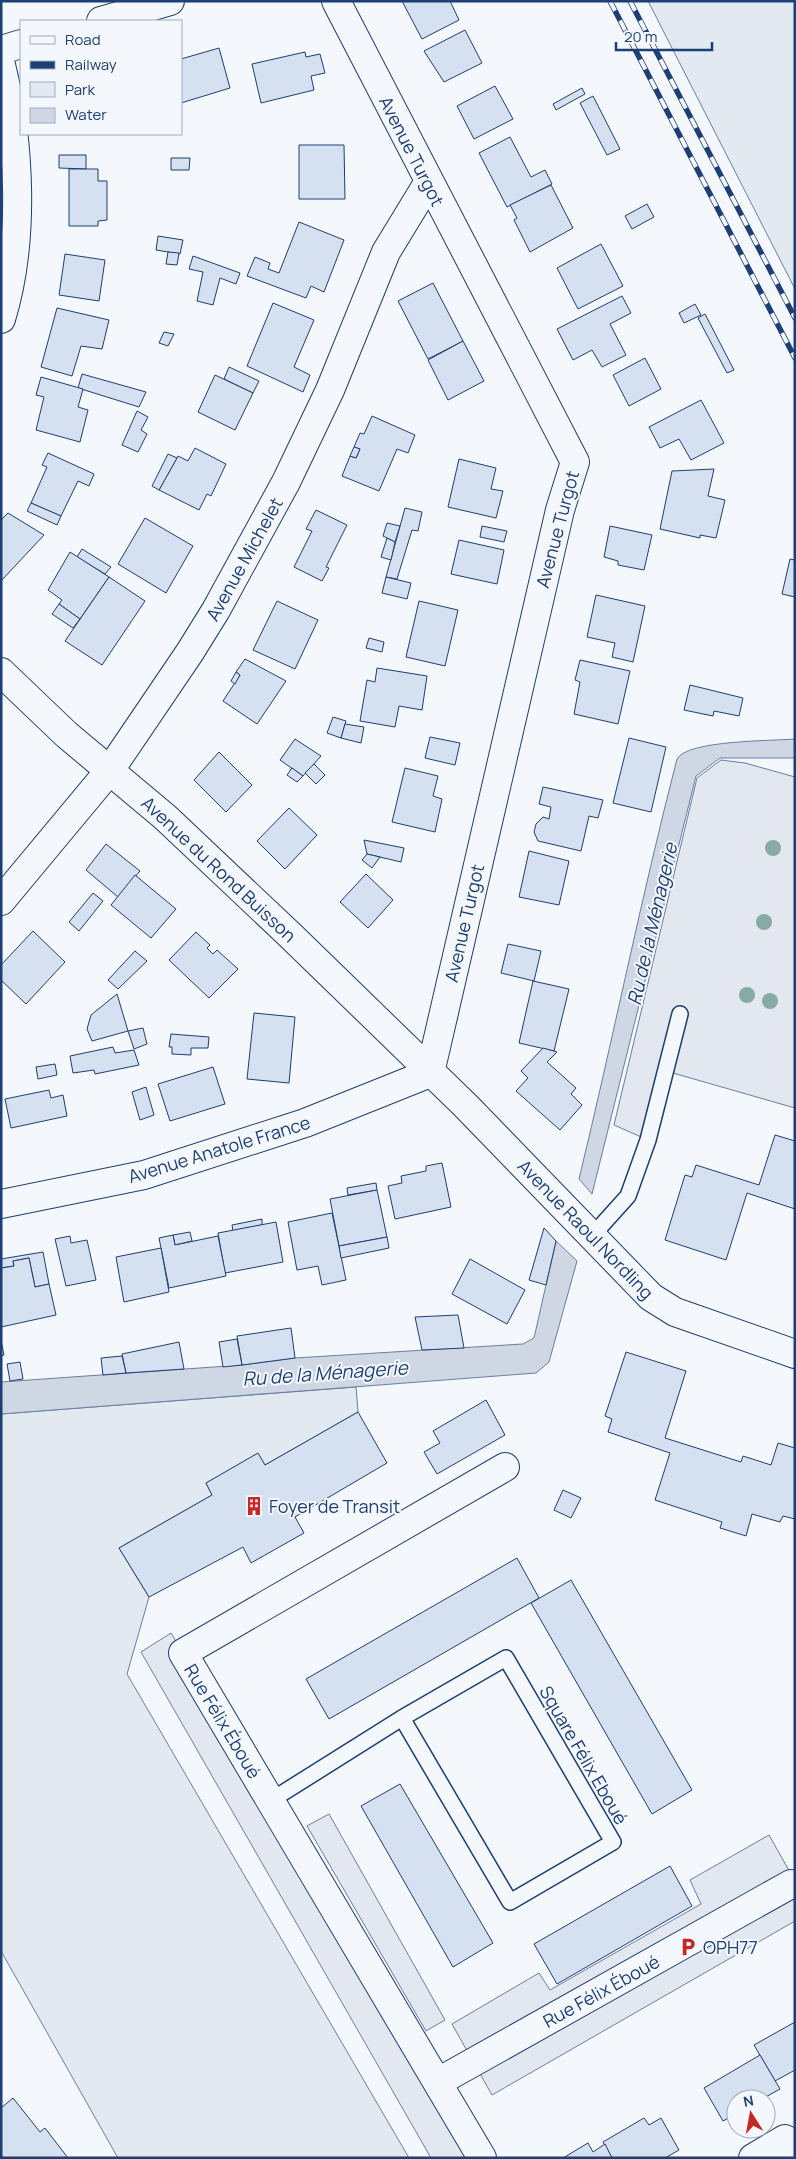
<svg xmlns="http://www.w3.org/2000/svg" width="796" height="2159" font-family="Manrope,sans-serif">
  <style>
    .green { fill: #e3e9f0; stroke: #687fa3 }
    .parking { fill: #e3e8f0; stroke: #687fa3 }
    .water { fill: #cfd7e4; stroke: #687fa3 }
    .building { fill: #d5e0f0; stroke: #1d3f73 }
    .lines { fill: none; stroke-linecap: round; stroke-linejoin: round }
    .lane-casing { stroke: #1d3f73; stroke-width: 18 }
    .street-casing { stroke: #1d3f73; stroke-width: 30 }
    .lane { stroke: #f4f7fb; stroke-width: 15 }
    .street { stroke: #f4f7fb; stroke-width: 28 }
    .rail-casing { stroke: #1d3f73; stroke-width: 5.5 }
    .rail { stroke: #f4f7fb; stroke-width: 4; stroke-dasharray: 11; stroke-linecap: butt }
    .tree { fill: #86aba6 }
    .labels { text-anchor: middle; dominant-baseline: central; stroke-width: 4; stroke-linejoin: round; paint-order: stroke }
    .street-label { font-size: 18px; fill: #1d3f73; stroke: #f4f7fb }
    .poi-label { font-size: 18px; fill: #1d3f73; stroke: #f4f7fb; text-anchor: start }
    .water-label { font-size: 19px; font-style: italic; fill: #1d3f73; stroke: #f4f7fb }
  </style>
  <rect width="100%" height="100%" fill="#f4f7fb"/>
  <g class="green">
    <path d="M648 1H795V289Z"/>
    <path d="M356 1387 358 1412 265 1465 258 1454 206 1483 212 1495 119 1548 149 1597 127 1674 409 2158H118L1 1951V1414Z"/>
  </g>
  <g class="parking">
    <path d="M721 760 745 763 795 777V1108L666 1071 648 1140 614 1125 697 778Z"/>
    <path d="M171 1633 438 2082 482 2158H431L141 1652Z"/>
    <path d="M329 1814 445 2020 426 2031 307 1826Z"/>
    <path d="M769 1835 795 1881V1921L492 2095 452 2024 539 1973 550 1990 701 1904 690 1880Z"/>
  </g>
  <g class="water">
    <path d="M795 739V758H720L696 776 592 1194 579 1179C613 1039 641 898 677 759 687 740 772 741 795 739Z"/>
    <path d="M556 1241 577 1261 549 1362 536 1373 1 1414V1382L242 1365 295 1358 523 1344 534 1338Z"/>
  </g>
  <g class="building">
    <path d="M402 1H450L459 20 422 39Z"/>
    <path d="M465 30 482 63 444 82 424 51Z"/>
    <path d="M219 48 230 88 181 103V59Z"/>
    <path d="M305 52 306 57 320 54 325 73 311 76 314 90 261 103 252 64Z"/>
    <path d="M495 86 513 119 474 139 457 106Z"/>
    <path d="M582 88 585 94 556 110 553 104Z"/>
    <path d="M593 96 620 149 607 155 580 103Z"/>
    <path d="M510 137 531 177 545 170 552 184 507 207 479 153Z"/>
    <path d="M299 145H344L345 199H299Z"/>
    <path d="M59 155H86V169L59 168Z"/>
    <path d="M171 158H190L189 170H171Z"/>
    <path d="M69 169H98V181H107V220L98 221V226H69Z"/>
    <path d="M551 185 573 228 530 252 514 220 517 218 510 205Z"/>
    <path d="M647 204 654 217 632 229 625 216Z"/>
    <path d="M299 222 344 240 324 292 311 286 306 298 247 276 255 257 270 263 268 269 279 273Z"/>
    <path d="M158 236 183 240 180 254 156 250Z"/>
    <path d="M601 244 623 286 578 309 557 268Z"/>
    <path d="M168 252 179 253 177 265 166 264Z"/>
    <path d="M65 254 105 260 99 301 59 295Z"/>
    <path d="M193 256 240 273 236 284 220 278 213 305 197 301 203 272 189 269Z"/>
    <path d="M433 283 463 341 428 359 398 301Z"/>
    <path d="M622 296 631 313 610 324 626 355 602 367 592 350 573 360 557 329Z"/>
    <path d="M273 303 314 320 294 367 310 375 303 392 247 366Z"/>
    <path d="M695 304 701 315 684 323 679 313Z"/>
    <path d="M57 308 109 320 102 349 81 346 72 376 41 367Z"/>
    <path d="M705 314 734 370 727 373 698 318Z"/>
    <path d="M164 332 174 334 168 346 159 343Z"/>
    <path d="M463 341 484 381 448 400 428 360Z"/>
    <path d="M645 358 661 389 629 406 613 375Z"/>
    <path d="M229 367 259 381 253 393 224 379Z"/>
    <path d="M82 374 146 392 139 407 78 388Z"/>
    <path d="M215 375 253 393 235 430 198 412Z"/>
    <path d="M41 377 83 389 78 407 88 410 80 442 36 430 44 397 36 395Z"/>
    <path d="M701 400 724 443 691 460 679 439 660 448 649 427Z"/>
    <path d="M137 411 148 417 141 430 147 434 138 452 122 445Z"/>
    <path d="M372 416 415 435 408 453 397 449 379 491 342 476 350 456 356 458 360 449 354 447 360 433 364 434Z"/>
    <path d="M354 447 360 449 356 458 350 456Z"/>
    <path d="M195 448 226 464 211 496 207 494 199 510 159 490 178 456 188 461Z"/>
    <path d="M48 453 94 474 89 486 78 481 61 516 31 503 47 467 42 465Z"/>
    <path d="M168 454 177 458 159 490 152 486Z"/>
    <path d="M459 459 496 468 491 489 503 491 496 518 448 507Z"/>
    <path d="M714 469 708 496 725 500 716 538 700 535V538L660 529 672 471Z"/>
    <path d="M31 503 61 516 57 525 27 511Z"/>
    <path d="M405 508 422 512 418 531 412 530 397 579 386 577Z"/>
    <path d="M316 510 347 525 326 567 329 568 322 581 294 567 312 531 306 529Z"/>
    <path d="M8 513 44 535 1 581V520Z"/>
    <path d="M145 518 193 546 166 593 118 564Z"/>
    <path d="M387 523 400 526 395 542 383 536Z"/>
    <path d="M482 526 507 531 504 542 480 537Z"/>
    <path d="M610 526 652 535 644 570 618 565V561L604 557Z"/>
    <path d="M387 538 395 542 391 560 381 557Z"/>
    <path d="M459 540 504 550 497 584 451 574Z"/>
    <path d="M82 549 111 567 105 574 77 557Z"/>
    <path d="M70 552 109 577 80 619 59 604 62 600 48 590Z"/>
    <path d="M790 559 795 560V597L782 594Z"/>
    <path d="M109 577 145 601 102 665 65 641Z"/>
    <path d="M386 577 411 583 407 599 382 593Z"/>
    <path d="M596 595 645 606 633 662 612 657 615 643 587 637Z"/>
    <path d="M277 601 318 620 295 669 253 650Z"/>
    <path d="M419 601 458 610 445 666 406 657Z"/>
    <path d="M59 604 80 619 73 628 52 614Z"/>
    <path d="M369 638 384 642 382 652 366 648Z"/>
    <path d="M245 659 286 681 257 724 223 701 240 675 236 672Z"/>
    <path d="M580 660 630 671 618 724 574 714 580 682 575 680Z"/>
    <path d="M377 668 427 676 422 710 399 706 395 727 360 721 367 680 375 682Z"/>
    <path d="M236 672 240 675 235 684 231 681Z"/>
    <path d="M690 685 743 698 739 716 714 711 713 716 684 710Z"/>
    <path d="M333 717 346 721 341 738 327 733Z"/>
    <path d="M345 724 364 727 361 743 341 738Z"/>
    <path d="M430 737 460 743 455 765 425 758Z"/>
    <path d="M629 738 666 747 651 812 613 803Z"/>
    <path d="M295 739 321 756 303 776 280 760Z"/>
    <path d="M219 752 252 785 226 812 194 780Z"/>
    <path d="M314 764 325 775 316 784 305 773Z"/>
    <path d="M292 768 303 776 297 782 287 775Z"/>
    <path d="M405 768 438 776 433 796 442 799 435 832 392 822Z"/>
    <path d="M543 787 603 800 598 818 589 816 581 851 538 841 534 832 536 824 543 817 549 819 551 807 539 804Z"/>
    <path d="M289 808 317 835 285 869 257 841Z"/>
    <path d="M364 840 404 848 401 862 367 854Z"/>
    <path d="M106 844 140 871 118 897 86 870Z"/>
    <path d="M529 851 569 861 559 905 519 897Z"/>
    <path d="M367 854 380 857 372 868 362 860Z"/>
    <path d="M366 874 393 900 368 928 340 902Z"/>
    <path d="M135 875 176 909 151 938 111 905Z"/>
    <path d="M93 893 103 901 79 931 69 922Z"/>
    <path d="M33 931 65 962 26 1004 1 980V965Z"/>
    <path d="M196 932 210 945 207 948 213 954 217 950 238 969 209 998 169 960Z"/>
    <path d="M508 944 541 951 534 981 501 973Z"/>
    <path d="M135 951 147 961 118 989 108 980Z"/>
    <path d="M533 981 569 989 554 1051 519 1043Z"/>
    <path d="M117 994 128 1031 92 1041 87 1029 91 1015Z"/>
    <path d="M254 1013 295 1017 289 1083 247 1079Z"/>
    <path d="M143 1028 147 1044 134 1049 128 1031Z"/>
    <path d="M171 1034 209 1037 208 1048H191V1055L172 1054V1047H169Z"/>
    <path d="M113 1047 115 1053 134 1050 139 1065 95 1074 94 1070 73 1073 70 1056Z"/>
    <path d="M543 1048 557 1052 547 1062 576 1088 571 1094 582 1105 560 1130 516 1091 528 1078 521 1071Z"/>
    <path d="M55 1064 57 1075 38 1079 36 1067Z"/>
    <path d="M213 1067 225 1104 170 1121 158 1084Z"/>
    <path d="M146 1087 154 1115 140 1120 132 1092Z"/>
    <path d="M49 1090 51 1098 63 1095 67 1116 11 1128 5 1099Z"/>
    <path d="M775 1135 795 1141V1209L747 1193 726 1260 665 1240 685 1175 692 1177 696 1165 759 1185Z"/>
    <path d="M442 1163 451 1207 395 1219 388 1186 402 1183 401 1176 426 1171V1166Z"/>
    <path d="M376 1183 377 1190 348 1195 347 1188Z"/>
    <path d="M377 1190 387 1237 339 1246 330 1199Z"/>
    <path d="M332 1213 346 1280 322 1285 318 1266 297 1270 288 1222Z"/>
    <path d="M262 1219V1225L233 1231 232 1225Z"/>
    <path d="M276 1222 283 1262 225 1273 218 1233Z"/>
    <path d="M544 1228 556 1241 546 1285 529 1280Z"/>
    <path d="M190 1232 192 1241 175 1245 173 1235Z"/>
    <path d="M173 1235 175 1245 218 1236 226 1276 169 1288 159 1238Z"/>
    <path d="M70 1236 71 1243 87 1240 96 1280 66 1286 55 1239Z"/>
    <path d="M387 1237 389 1248 341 1258 339 1246Z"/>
    <path d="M161 1248 169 1292 124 1302 116 1257Z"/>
    <path d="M43 1252 49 1284 35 1287 29 1258 13 1261 14 1266 1 1268V1259Z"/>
    <path d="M29 1258 35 1287 49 1284 56 1315 1 1327V1268L14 1266 13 1261Z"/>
    <path d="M470 1259 525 1290 507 1324 452 1294Z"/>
    <path d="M458 1315 464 1348 422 1350 415 1317Z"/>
    <path d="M291 1328 295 1358 242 1365 237 1336Z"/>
    <path d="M237 1339 242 1365 223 1367 219 1342Z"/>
    <path d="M1 1340 4 1355 1 1356Z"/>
    <path d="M179 1342 184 1369 126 1373 122 1354Z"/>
    <path d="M626 1352 686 1371 665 1438 741 1462 743 1456 771 1465 778 1443 795 1448V1519L783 1516 780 1522 752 1514 746 1536 720 1528 722 1522 655 1500 670 1453 608 1432 612 1419 605 1416Z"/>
    <path d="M122 1356 126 1373 103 1375 101 1358Z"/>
    <path d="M20 1362 23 1379 10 1381 7 1364Z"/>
    <path d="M486 1400 505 1435 437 1474 424 1452 440 1443 433 1431Z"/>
    <path d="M358 1412 387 1463 295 1517 304 1533 251 1563 243 1547 149 1597 119 1548 212 1495 206 1483 258 1453 265 1465Z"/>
    <path d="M563 1490 581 1498 571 1518 554 1510Z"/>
    <path d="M517 1558 539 1598 329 1719 306 1679Z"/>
    <path d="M571 1580 692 1790 652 1814 531 1603Z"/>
    <path d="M400 1784 493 1943 453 1967 361 1806Z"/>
    <path d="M670 1866 692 1906 557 1984 534 1944Z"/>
    <path d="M795 2022V2070L775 2081 754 2045Z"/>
    <path d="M760 2055 780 2089 762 2099H736V2114L723 2121 704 2088Z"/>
    <path d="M13 2098 40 2132 45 2128 68 2158H1V2108Z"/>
    <path d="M644 2118 649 2125 661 2118 679 2150 665 2158H612L603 2142Z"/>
    <path d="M588 2143 593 2152 605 2144 612 2158H563Z"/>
  </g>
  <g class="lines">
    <g class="lane-casing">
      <g id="lane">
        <path d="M592 1236 628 1196 648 1140 680 1014"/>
        <path d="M270 1801 402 1718 506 1658 613 1842 510 1902 402 1718"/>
      </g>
    </g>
    <g class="street-casing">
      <g id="street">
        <path d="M336 1 575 462 560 510 430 1073"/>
        <path d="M101 21 170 1"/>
        <path d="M1 50 21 44"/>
        <path d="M1 65C20 142 25 241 1 319"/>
        <path d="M1 672 67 735 165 817 291 936 466 1106 651 1297 675 1312 795 1354"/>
        <path d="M1 901 110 770 190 652 216 610 286 482 330 390 386 252 428 183"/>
        <path d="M1 1204 144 1175 305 1123 430 1073"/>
        <path d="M438 2082 791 1884"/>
        <path d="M482 2158 183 1653 505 1467"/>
        <path d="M753 2158 785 2139 795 2157"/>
      </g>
    </g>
    <use href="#lane" class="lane"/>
    <use href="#street" class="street"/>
    <g class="rail-casing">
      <g id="rail">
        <path d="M610 1 795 358"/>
        <path d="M630 1 795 318"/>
      </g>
    </g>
    <use href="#rail" class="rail"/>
  </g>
  <g class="tree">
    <circle cx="773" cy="848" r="8"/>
    <circle cx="764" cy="922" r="8"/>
    <circle cx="747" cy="995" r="8"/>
    <circle cx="770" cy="1001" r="8"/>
  </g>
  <defs>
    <g id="building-bare" transform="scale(1.5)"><path d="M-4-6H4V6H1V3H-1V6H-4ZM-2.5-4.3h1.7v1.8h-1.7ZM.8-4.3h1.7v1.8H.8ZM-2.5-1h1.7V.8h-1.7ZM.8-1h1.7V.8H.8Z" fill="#c62828" stroke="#f4f7fb" stroke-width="2.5" paint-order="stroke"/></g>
    <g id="parking-bare" transform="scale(1.5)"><path d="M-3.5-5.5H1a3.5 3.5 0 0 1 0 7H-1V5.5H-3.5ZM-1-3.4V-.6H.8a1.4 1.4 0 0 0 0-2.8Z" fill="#c62828" stroke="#f4f7fb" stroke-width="2.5" paint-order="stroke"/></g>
  </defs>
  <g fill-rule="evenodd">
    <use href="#building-bare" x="254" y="1506"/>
    <use href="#parking-bare" x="688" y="1947"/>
  </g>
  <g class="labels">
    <g class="street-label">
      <text transform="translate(412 151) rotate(63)">Avenue Turgot</text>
      <text transform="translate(557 529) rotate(-75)">Avenue Turgot</text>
      <text transform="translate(244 559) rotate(-61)">Avenue Michelet</text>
      <text transform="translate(219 869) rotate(43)">Avenue du Rond Buisson</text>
      <text transform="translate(464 923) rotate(-77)">Avenue Turgot</text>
      <text transform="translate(219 1149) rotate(-17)">Avenue Anatole France</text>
      <text transform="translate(586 1229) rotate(46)">Avenue Raoul Nordling</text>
      <text transform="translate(223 1721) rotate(59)">Rue Félix Éboué</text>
      <text transform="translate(584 1755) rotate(60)">Square Félix Eboué</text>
      <text transform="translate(601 1991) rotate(-29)">Rue Félix Éboué</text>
    </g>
    <g class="poi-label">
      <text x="269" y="1506">Foyer de Transit</text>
      <text x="703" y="1947">OPH77</text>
    </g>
    <g class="water-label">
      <text transform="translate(652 924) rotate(-77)">Ru de la Ménagerie</text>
      <text transform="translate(325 1373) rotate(-4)">Ru de la Ménagerie</text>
    </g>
  </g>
  <rect width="796" height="2159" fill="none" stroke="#1d3f73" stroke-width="5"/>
  <rect x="20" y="20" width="162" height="115" fill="#f4f7fb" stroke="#9eadc5"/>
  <rect x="30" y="36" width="25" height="8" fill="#f4f7fb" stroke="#9eadc5"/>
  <text x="65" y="45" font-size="15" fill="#1d3f73">Road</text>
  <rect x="30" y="61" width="25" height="8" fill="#1d3f73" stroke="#9eadc5"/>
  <text x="65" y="70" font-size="15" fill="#1d3f73">Railway</text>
  <rect x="30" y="82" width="25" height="15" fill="#e3e9f0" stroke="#9eadc5"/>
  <text x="65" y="95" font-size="15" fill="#1d3f73">Park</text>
  <rect x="30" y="108" width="25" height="15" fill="#cfd7e4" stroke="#9eadc5"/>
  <text x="65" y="120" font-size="15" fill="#1d3f73">Water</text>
  <g transform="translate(751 2114) rotate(349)"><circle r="24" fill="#f4f7fb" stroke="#9eadc5"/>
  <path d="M0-4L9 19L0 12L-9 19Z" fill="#c62828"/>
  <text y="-8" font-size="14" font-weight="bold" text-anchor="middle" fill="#1d3f73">N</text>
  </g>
  <path d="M616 42v8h96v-8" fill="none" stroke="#1d3f73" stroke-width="2.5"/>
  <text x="624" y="42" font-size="15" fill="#1d3f73" stroke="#f4f7fb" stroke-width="4" paint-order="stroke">20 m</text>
</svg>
